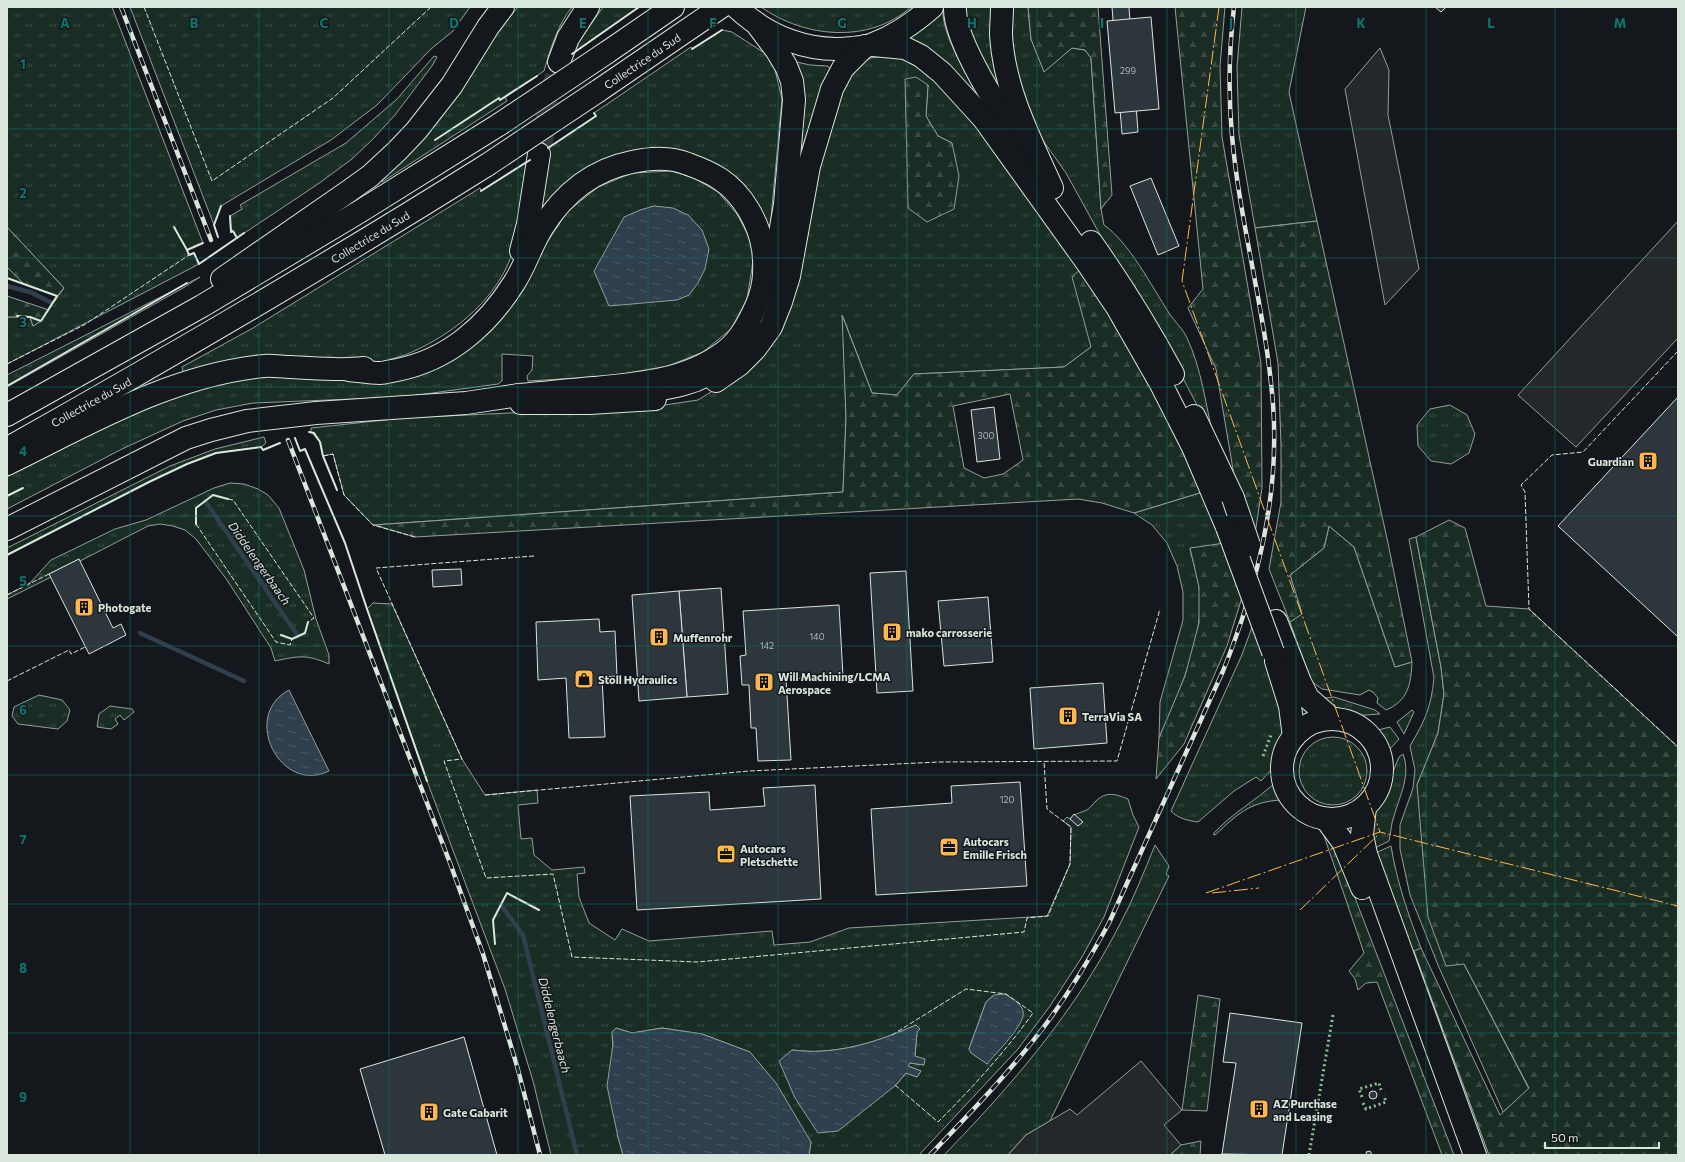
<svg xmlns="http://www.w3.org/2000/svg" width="1685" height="1162" font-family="Commissioner,sans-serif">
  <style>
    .grass { fill: url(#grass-tufts); stroke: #939e99; fill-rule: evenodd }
    .forest { fill: url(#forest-firs); stroke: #939e99; fill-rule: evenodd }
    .parking { fill: #24282b; stroke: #939e99 }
    .water { fill: url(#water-ripples); stroke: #939e99 }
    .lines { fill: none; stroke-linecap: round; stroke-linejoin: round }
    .stream { stroke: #2f3f4d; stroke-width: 4.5 }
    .building { fill: #2c363c; stroke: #d8e6dc }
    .highway-tunnel { stroke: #313739; stroke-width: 22; stroke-dasharray: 22 11; stroke-linecap: butt }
    .major-casing { stroke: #d8e6dc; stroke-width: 24 }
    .highway-casing { stroke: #d8e6dc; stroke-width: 24 }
    .major { stroke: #14181c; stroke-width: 22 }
    .highway { stroke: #14181c; stroke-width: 22 }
    .rail-casing { stroke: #d8e6dc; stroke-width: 4.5 }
    .rail { stroke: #14181c; stroke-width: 3; stroke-dasharray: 9; stroke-linecap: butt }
    .major-bridge-casing { stroke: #d8e6dc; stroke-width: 24; stroke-linecap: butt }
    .highway-bridge-casing { stroke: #d8e6dc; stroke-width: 24; stroke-linecap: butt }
    .major-bridge { stroke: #14181c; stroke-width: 22 }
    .highway-bridge { stroke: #14181c; stroke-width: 22 }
    .hedge { stroke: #8ac095; stroke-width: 3; stroke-dasharray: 2 3; stroke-linecap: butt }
    .fence { stroke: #d8e6dc; stroke-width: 1; stroke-dasharray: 5 2; stroke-linecap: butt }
    .wall { stroke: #d8e6dc; stroke-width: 2 }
    .power { stroke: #ffb74d; stroke-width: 1; stroke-dasharray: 14 3 2 3; stroke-linecap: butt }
    .grid { fill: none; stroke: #0f766e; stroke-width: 1; stroke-opacity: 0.55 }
    .labels { text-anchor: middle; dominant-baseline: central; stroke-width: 3; stroke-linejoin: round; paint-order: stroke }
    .number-label { font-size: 9px; fill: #adbab4 }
    .street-label { font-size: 11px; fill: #d8e6dc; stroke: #14181c }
    .poi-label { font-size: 11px; font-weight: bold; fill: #d8e6dc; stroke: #14181c; text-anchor: start }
    .water-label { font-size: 12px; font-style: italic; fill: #d8e6dc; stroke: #14181c }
    .grid-label { font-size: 13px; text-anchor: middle; font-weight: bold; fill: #0f766e; stroke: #14181c; stroke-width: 3; stroke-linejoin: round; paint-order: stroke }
  </style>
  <defs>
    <pattern id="grass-tufts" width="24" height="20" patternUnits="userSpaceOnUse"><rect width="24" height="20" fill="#1a2d24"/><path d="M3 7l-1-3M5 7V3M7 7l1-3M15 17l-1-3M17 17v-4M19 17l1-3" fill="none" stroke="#3b4b43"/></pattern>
    <pattern id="forest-firs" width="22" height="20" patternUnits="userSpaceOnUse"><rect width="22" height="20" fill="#1a2d24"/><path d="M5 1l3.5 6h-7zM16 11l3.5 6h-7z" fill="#3b4b43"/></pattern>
    <pattern id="water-ripples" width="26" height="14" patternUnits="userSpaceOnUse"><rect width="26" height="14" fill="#2f3f4d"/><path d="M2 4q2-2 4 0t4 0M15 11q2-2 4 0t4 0" fill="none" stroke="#4c5b66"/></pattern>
  </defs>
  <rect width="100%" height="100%" fill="#14181c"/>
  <g class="grass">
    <path d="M7 7H112L203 243 187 250 189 254 194 253 199 264 7 364V317H30L33 326 41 321 64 288 7 227Z"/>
    <path d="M130 7H470L453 31 431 49 377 105 331 140 221 206 214 225Z"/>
    <path d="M518 7H572C558 24 550 50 544 71L505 97 507 101 382 182 378 177Z"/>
    <path d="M603 7H639L570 55Z"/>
    <path d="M761 7H911C869 44 805 38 761 7Z"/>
    <path d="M960 7H995L1003 97 1000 100Z"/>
    <path d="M1011 7H1028L1031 39 1044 71 1072 48 1085 50 1091 58 1101 209 1104 225C1129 242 1152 287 1169 313 1175 322 1183 329 1187 338 1201 367 1206 405 1213 436L1173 359 1098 231 1066 173 1044 142 1027 110 1014 68 1009 37Z"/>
    <path d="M1242 7H1306L1289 92 1317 221 1255 228 1239 135 1237 67Z"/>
    <path d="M941 9 943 10C942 34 963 66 973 88L972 90H970L902 41Z"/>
    <path d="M722 30 732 32 766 54 775 70 782 99 770 229 754 206 649 150 547 210 540 211 548 148 596 116 594 113 691 47 693 49Z"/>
    <path d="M434 56 437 57 432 66 395 115 373 139 352 159 318 184 237 238 233 231 231 232 230 216 242 209 240 205 346 143 397 99Z"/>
    <path d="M886 56 902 58 916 64 934 79 961 108 1008 167 1083 267 1091 347 1064 367 914 374 897 395 872 393 843 317 846 417 843 492 373 525 344 495 333 454 323 456 320 442 311 432V428L403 418 658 406 698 400 734 378 765 349 791 307 801 264 818 160 840 87 859 64 871 58ZM928 85 926 116 938 136 952 143 908 208Z"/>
    <path d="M792 61 810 65 828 66 830 69 824 82 800 154H796Z"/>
    <path d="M532 158C527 187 522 220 514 248 500 296 457 332 412 352 402 357 390 359 380 362L184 375 182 367 253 328 480 188 481 191Z"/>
    <path d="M671 171 694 178 718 192 737 214 752 243 753 262 747 299 731 329 703 352 668 366 610 376 528 381 527 376 532 370 533 356 502 354V381L498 384 403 397 253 403 216 410 183 421 122 449 7 509V477L76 440 179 395 226 380 449 360 481 340 506 314 524 287 546 244 567 212 598 187 632 173Z"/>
    <path d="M7 267 24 284 7 278Z"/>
    <path d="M200 277 183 288 7 387V375Z"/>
    <path d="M1450 405 1467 415 1475 434 1469 453 1451 464 1431 461 1418 446 1417 425 1430 409Z"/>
    <path d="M264 437 266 443 261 447 216 453 187 464 149 482 7 555V548L170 466 215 449Z"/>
    <path d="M230 483 244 484 258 489 268 495 279 508 304 570 316 619 329 655V664C306 654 298 656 275 661L271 648 227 580 196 539 185 530 173 526 160 524 148 526 80 561 79 559 49 574 51 577 7 599V595L30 583 51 560 115 529 146 520 214 488Z"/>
    <path d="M1206 491 1225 543 1190 549C1193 561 1197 574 1199 587 1206 636 1178 694 1159 738L1160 702 1183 620V592L1177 566 1167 543 1152 525 1134 513Z"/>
    <path d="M1329 526 1354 547 1395 667 1412 662C1411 684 1408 701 1386 710L1377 703 1378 698 1373 692 1369 690 1360 695 1322 689 1311 681 1290 622 1302 614 1290 575 1324 548Z"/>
    <path d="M1416 537 1441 667 1444 694 1438 733 1417 785 1464 964 1529 1089 1503 1112 1438 965 1410 895 1400 849V825L1413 788 1415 770 1410 746C1425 720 1431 708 1434 678L1409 539Z"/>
    <path d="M373 603 392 604 462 759 485 795 537 790 538 803 518 805 521 839 532 838 534 855 552 870 584 867 585 873 577 874 579 897 589 923 615 940 622 929 649 941 772 931 774 945 810 942 849 928 1047 916 1070 864 1071 827 1063 821 1067 817 1070 819C1075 813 1080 813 1087 810 1090 808 1093 804 1096 801 1106 791 1116 794 1128 799L1133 815 1139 827 1104 917 1082 957 1050 1006 1018 1049 919 1155H809L811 1142 750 1052 702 1034 662 1028 632 1033 616 1028 612 1033 618 1137 623 1155H551L533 1081 505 989 427 781 367 609ZM994 995 969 1049 986 1002ZM916 1025 917 1032 915 1056 924 1065 910 1063 908 1066 921 1071 917 1077 906 1073 896 1085 792 1050C802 1051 813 1052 823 1051 856 1049 886 1038 916 1025Z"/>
    <path d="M1254 622 1314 712 1308 718 1292 730 1280 746 1275 766 1261 781 1256 777 1234 791 1198 822C1189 821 1177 818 1171 811L1241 657Z"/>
    <path d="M39 695 62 700 70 710 67 721 58 729 18 724 12 716 14 707Z"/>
    <path d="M1334 697 1375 710 1380 714 1351 716 1330 710 1318 699Z"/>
    <path d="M110 706 132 709 134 712 124 720 120 715 115 719 118 724 111 729 97 727 99 714Z"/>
    <path d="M1412 710 1414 712 1404 734 1397 722Z"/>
    <path d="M1390 727 1399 739 1388 751 1381 737 1376 733 1378 730Z"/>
    <circle cx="1333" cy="771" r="34"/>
    <path d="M1403 754C1411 775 1400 795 1394 816 1391 824 1391 832 1389 841L1375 848 1370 845 1372 815 1388 794 1392 774 1399 757Z"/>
    <path d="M1275 783 1281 800C1249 802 1238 814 1215 835L1213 834C1231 814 1255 801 1275 783Z"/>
    <path d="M1155 845 1169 866 1166 874 1169 876 1050 1121 1026 1135 1008 1155H944C1012 1085 1074 1013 1119 926 1133 900 1144 872 1155 845Z"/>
    <path d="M1391 846C1397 882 1408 914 1421 948L1414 952 1489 1155H1484L1373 854Z"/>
  </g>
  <g class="forest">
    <path d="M1028 7H1098L1112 195 1101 209 1091 58 1085 50 1072 48 1044 72 1031 39Z"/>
    <path d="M1175 7H1225L1220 66 1222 137 1261 363 1262 488 1255 534 1235 481 1216 369 1188 308 1203 289Z"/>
    <path d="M916 77 928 85 926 116 938 136 952 143 959 176 954 209 927 222 908 208 905 79Z"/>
    <path d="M1317 221 1388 543 1412 662 1395 667 1354 547 1329 526 1324 548 1290 575 1302 614 1290 622 1269 569 1281 502V445L1278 363 1255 228Z"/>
    <path d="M7 227 64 288 57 296 24 284 7 267Z"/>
    <path d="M1083 267 1155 389 1206 491 1134 513 1102 503 1078 499 415 537 374 525 843 492 846 417 842 315 872 393 897 395 914 374 1064 367 1091 347 1072 277ZM1010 394 1023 460 1003 474 984 478 964 468 953 406Z"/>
    <path d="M7 296 49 310 41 321 33 326 30 317H7Z"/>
    <path d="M1449 520 1465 528 1486 606 1529 609 1678 747V1155H1489L1414 951 1421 948 1500 1115 1529 1088 1464 964 1446 966 1428 917 1417 785 1438 733 1444 694 1441 667 1416 537Z"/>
    <path d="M1225 543 1243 594 1227 646 1184 744 1156 779 1159 738 1185 676 1199 623V587L1190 548Z"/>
    <path d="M1322 830 1333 846 1342 864 1454 1155H1442L1377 982 1366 983 1358 990 1355 979 1349 971 1364 953Z"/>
    <path d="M1198 995 1220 999 1207 1111 1182 1110Z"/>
    <path d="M1201 1141 1200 1155H1173L1172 1153 1181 1145Z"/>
  </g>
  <g class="parking">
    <path d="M1380 48 1389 70 1388 115 1419 269 1385 305 1345 89Z"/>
    <path d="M1678 221V338L1576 447 1518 395Z"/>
    <path d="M1141 1061 1182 1110 1164 1125 1181 1145 1170 1155H1008L1026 1135 1070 1109 1077 1115Z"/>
  </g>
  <g class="water">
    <path d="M654 206 673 208 688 215 702 230 709 249 705 269 698 283 689 295 677 300 609 306 594 271 624 217 640 210Z"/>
    <path d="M289 690 329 771C281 795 240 716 289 690Z"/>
    <path d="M1005 994C1011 998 1021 1003 1023 1011 1027 1023 995 1054 987 1064L971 1053 969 1049 986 1002 994 995Z"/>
    <path d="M916 1025 920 1029 917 1032 915 1056 925 1059 924 1065 910 1063 908 1066 921 1071 917 1077 906 1073 896 1085 838 1131 818 1133 795 1098 779 1061 792 1050C802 1051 813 1052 823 1051 856 1049 886 1038 916 1025Z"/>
    <path d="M616 1028 632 1033 662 1028 702 1034 750 1052 776 1083 811 1142 809 1155H623L618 1137 607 1086 613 1044 612 1032Z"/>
  </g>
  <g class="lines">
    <g class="stream">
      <path d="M7 286 30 292 52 303"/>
      <path d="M205 501 298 636"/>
      <path d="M140 633 244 681"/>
      <path d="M501 905 523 935 577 1155"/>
    </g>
  </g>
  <g class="building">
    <path d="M1112 7H1129L1138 132 1122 134Z"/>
    <path d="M1435 7H1446L1441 12Z"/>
    <path d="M1151 17 1159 109 1115 113 1107 21Z"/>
    <path d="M1151 178 1179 246 1158 255 1130 186Z"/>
    <path d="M1678 397V637L1558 526Z"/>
    <path d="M994 407 1000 459 977 462 971 410Z"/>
    <path d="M79 559 113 628 121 624 126 635 89 654 49 574Z"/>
    <path d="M461 569 462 585 433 587 432 570Z"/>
    <path d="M906 571 913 691 877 693 870 573Z"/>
    <path d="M721 588 728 694 687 697 679 591Z"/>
    <path d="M679 591 687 697 639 701 632 595Z"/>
    <path d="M988 597 993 662 944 666 938 601Z"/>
    <path d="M839 605 843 676 786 679 791 760 758 761 756 728H751L749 685H742L740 656 746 655 743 611Z"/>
    <path d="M599 619 600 632 615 631 617 676 602 677 605 737 569 738 566 678 538 680 536 622Z"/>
    <path d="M1103 683 1107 743 1034 749 1030 688Z"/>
    <path d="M1020 782 1027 886 876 895 871 809 952 803 951 786Z"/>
    <path d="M815 785 821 899 637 910 630 796 709 792 710 810 765 806 763 788Z"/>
    <path d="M1074 814 1083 822 1078 826 1070 819Z"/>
    <path d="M1230 1013 1302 1023 1282 1155 1222 1154 1236 1063 1223 1062Z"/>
    <path d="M464 1037 497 1155H385L360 1069Z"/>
    <circle cx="1373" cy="1095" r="4"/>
    <path d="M1370 1151 1372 1155H1367L1366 1152Z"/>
  </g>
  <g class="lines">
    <path class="highway-tunnel" d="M539 154 556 75"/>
    <g class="major-casing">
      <g id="major">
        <path d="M736 7C768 37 809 53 852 48 859 47 867 47 873 44 895 36 915 22 932 7"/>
        <path d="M955 7C953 44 1011 127 1033 160"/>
        <path d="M756 23 777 51 786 66 792 81 794 100 785 204 770 293"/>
        <path d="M873 45 905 48 921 56 942 73 984 119 1088 264 1117 307 1161 384 1193 447 1227 527"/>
        <path d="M1091 242C1121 284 1148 328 1173 374"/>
        <path d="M716 381 739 365 755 349 771 327 781 302 789 276 809 166 832 89 843 68 865 46"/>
        <path d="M637 392C669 389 700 384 725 363"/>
        <path d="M521 403H589L655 399"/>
        <path d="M1194 416 1233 498"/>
        <path d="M7 529 186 438 211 430 247 421 316 413 466 403 519 395H538"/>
        <path d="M1276 621 1300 682 1308 698 1332 719"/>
        <path d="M1276 661 1290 706 1294 737"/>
        <circle cx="1332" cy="769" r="50"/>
        <path d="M1365 807 1362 835 1366 854 1475 1155"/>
        <path d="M1326 819 1343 842 1362 888"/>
      </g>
    </g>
    <g class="highway-casing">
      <g id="highway">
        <path d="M1002 7C1002 16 1001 25 1001 35 1004 89 1030 139 1052 188"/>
        <path d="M606 53 673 7"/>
        <path d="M559 62 568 38 588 7"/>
        <path d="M598 91 721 7"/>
        <path d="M521 251 528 224 539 154"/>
        <path d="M222 279 349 191 370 176 397 151 416 131 452 85 488 27 503 7"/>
        <path d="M349 370C359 371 370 373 380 373 385 373 391 371 397 370 448 360 487 326 514 283 525 266 531 246 542 228 563 194 592 170 632 162 650 158 671 157 688 164 699 168 711 173 720 179 743 194 759 223 763 249 766 273 764 291 753 313 746 328 738 342 724 352 687 380 639 384 594 388 569 390 544 393 519 395"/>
        <path d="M7 415 202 306 359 212 500 124"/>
        <path d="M8 448C170 357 329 264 487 165"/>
        <path d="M7 464C89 424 171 375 264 366 272 365 282 367 291 367 315 368 339 371 364 368"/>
      </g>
    </g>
    <use href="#major" class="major"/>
    <use href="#highway" class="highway"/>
    <g class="rail-casing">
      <g id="rail">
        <path d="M121 7 211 240"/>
        <path d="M288 440 450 863 483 954 517 1066 540 1155"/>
        <path d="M930 1155C969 1114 1009 1073 1043 1028 1068 995 1089 960 1109 923L1223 671C1257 586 1280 496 1273 404 1266 313 1240 226 1232 136 1228 92 1229 50 1234 7"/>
      </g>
    </g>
    <use href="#rail" class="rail"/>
    <g class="major-bridge-casing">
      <g id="major-bridge">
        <path d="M1233 498 1249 545"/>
        <path d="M1227 527 1273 652"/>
      </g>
    </g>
    <g class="highway-bridge-casing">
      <g id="highway-bridge">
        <path d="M500 124 606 53"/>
        <path d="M487 165 598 91"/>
      </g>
    </g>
    <use href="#major-bridge" class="major-bridge"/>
    <use href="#highway-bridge" class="highway-bridge"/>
    <g class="hedge">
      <path d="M1263 756 1271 735"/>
      <path d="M1362 1097 1359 1089 1379 1083 1381 1090"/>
      <path d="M1363 1103 1366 1109 1386 1102 1384 1095"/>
      <path d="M1309 1155 1333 1015"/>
    </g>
    <g class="fence">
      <path d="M144 7 212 181 333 98 431 7"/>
      <path d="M1678 351 1583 452 1552 455 1521 485 1525 492 1529 609 1678 747"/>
      <path d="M7 364 84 325 189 255"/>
      <path d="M323 456 333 454 344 495 373 525 415 537"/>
      <path d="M228 499 233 500 314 618 308 622"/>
      <path d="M196 524 276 642 290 645 292 639"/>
      <path d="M534 556 376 568 462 759 444 761 486 878 553 874 572 957 697 962 1024 932 1027 918 1048 916 1070 864 1071 827 1047 809 1044 762"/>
      <path d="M7 595 49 574"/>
      <path d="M7 681 69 650 71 654 85 647"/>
      <path d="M485 795 749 771 939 762 1117 761 1160 609"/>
      <path d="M892 1035 966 989 1006 994 1033 1013C1005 1052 972 1088 938 1122L895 1085"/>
    </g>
    <g class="wall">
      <path d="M692 49 722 30"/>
      <path d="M572 54 639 7"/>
      <path d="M435 140 499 98 500 100 537 76"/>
      <path d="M548 148 596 116 594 113"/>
      <path d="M481 191 530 160"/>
      <path d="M230 216 231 232 233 231 237 238"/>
      <path d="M174 227 187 250 203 243"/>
      <path d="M218 237 214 225 221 206"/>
      <path d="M187 250 189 255 194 253 199 264 244 233"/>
      <path d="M7 278 57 296 41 321 30 317 17 316"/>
      <path d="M7 386 187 283"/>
      <path d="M309 432 314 433 320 442 323 456 337 490"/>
      <path d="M295 438 300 451 305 449 345 543 367 609 427 781"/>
      <path d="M7 496 23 488"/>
      <path d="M196 524V508L213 495 228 499"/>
      <path d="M7 555 149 482 187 464 216 453 261 447 263 450 280 443"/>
      <path d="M281 635 292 639 305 633 308 622"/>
      <path d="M495 944 493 920 507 893 539 910"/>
    </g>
    <g class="power">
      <path d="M1219 7 1182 281 1380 832"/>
      <path d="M1206 893 1380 832 1678 906"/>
      <path d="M1212 893 1259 888"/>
      <path d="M1300 910 1379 834"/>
    </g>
  </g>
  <path class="grid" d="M130 7V1155M259 7V1155M389 7V1155M518 7V1155M648 7V1155M778 7V1155M907 7V1155M1037 7V1155M1167 7V1155M1296 7V1155M1426 7V1155M1555 7V1155M7 129H1678M7 258H1678M7 387H1678M7 516H1678M7 646H1678M7 775H1678M7 904H1678M7 1033H1678"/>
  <defs>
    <g id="building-square" transform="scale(1)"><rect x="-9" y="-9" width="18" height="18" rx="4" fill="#ffb74d" stroke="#14181c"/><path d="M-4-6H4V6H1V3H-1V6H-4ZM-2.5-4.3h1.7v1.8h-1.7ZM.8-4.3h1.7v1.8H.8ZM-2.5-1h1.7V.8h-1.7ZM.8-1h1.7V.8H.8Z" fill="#111"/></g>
    <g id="shop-square" transform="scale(1)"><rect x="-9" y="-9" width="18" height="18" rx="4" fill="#ffb74d" stroke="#14181c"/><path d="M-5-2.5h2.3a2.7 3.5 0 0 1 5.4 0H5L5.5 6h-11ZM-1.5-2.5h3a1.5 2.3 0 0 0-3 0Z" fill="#111"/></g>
    <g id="office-square" transform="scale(1)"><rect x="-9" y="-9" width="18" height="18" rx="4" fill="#ffb74d" stroke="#14181c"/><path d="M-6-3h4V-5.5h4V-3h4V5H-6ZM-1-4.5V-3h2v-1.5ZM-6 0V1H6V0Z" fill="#111"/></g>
  </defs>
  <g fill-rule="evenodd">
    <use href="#building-square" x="1648" y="461"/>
    <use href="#building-square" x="84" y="607"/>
    <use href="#building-square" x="892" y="632"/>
    <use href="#building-square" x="659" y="637"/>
    <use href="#shop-square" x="584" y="679"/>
    <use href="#building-square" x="764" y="682"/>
    <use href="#building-square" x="1068" y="716"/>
    <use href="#office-square" x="949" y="847"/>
    <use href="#office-square" x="726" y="854"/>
    <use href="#building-square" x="1259" y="1109"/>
    <use href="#building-square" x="429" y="1112"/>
  </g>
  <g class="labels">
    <g class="number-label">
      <text x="1128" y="70">299</text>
      <text x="986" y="435">300</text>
      <text x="817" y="636">140</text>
      <text x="767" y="645">142</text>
      <text x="1007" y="799">120</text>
    </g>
    <g class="street-label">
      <text transform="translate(642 61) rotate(-34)">Collectrice du Sud</text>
      <text transform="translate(370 237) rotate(-31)">Collectrice du Sud</text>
      <text transform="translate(91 402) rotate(-29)">Collectrice du Sud</text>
    </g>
    <g class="poi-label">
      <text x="1634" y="461" text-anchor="end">Guardian</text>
      <text x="98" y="607">Photogate</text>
      <text x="906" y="632">mako carrosserie</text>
      <text x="673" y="637">Muffenrohr</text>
      <text x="778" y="676">Will Machining/LCMA<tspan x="778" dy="13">Aerospace</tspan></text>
      <text x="598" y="679">Stoll Hydraulics</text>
      <text x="1082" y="716">TerraVia SA</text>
      <text x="963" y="841">Autocars<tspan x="963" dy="13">Emille Frisch</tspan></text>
      <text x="740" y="848">Autocars<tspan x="740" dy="13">Pletschette</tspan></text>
      <text x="1273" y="1103">AZ Purchase<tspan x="1273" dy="13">and Leasing</tspan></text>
      <text x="443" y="1112">Gate Gabarit</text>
    </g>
    <g class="water-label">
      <text transform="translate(260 563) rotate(55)">Diddelengerbaach</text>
      <text transform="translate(555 1025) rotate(76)">Diddelengerbaach</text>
    </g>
  </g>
  <g class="grid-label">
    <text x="65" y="28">A</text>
    <text x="194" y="28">B</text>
    <text x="324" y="28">C</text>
    <text x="454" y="28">D</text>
    <text x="583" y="28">E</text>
    <text x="713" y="28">F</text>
    <text x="842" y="28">G</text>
    <text x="972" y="28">H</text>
    <text x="1102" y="28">I</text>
    <text x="1231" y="28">J</text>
    <text x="1361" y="28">K</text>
    <text x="1491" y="28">L</text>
    <text x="1620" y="28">M</text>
    <text x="23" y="69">1</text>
    <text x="23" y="198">2</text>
    <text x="23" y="327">3</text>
    <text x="23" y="456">4</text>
    <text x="23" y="586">5</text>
    <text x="23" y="715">6</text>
    <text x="23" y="844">7</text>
    <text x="23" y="973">8</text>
    <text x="23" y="1102">9</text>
  </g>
  <rect width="1685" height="1162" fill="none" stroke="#d8e6dc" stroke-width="16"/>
  <path d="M1545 1142v6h114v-6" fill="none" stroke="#d8e6dc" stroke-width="2"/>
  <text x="1551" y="1142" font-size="12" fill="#d8e6dc" stroke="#14181c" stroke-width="3" paint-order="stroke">50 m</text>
</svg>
